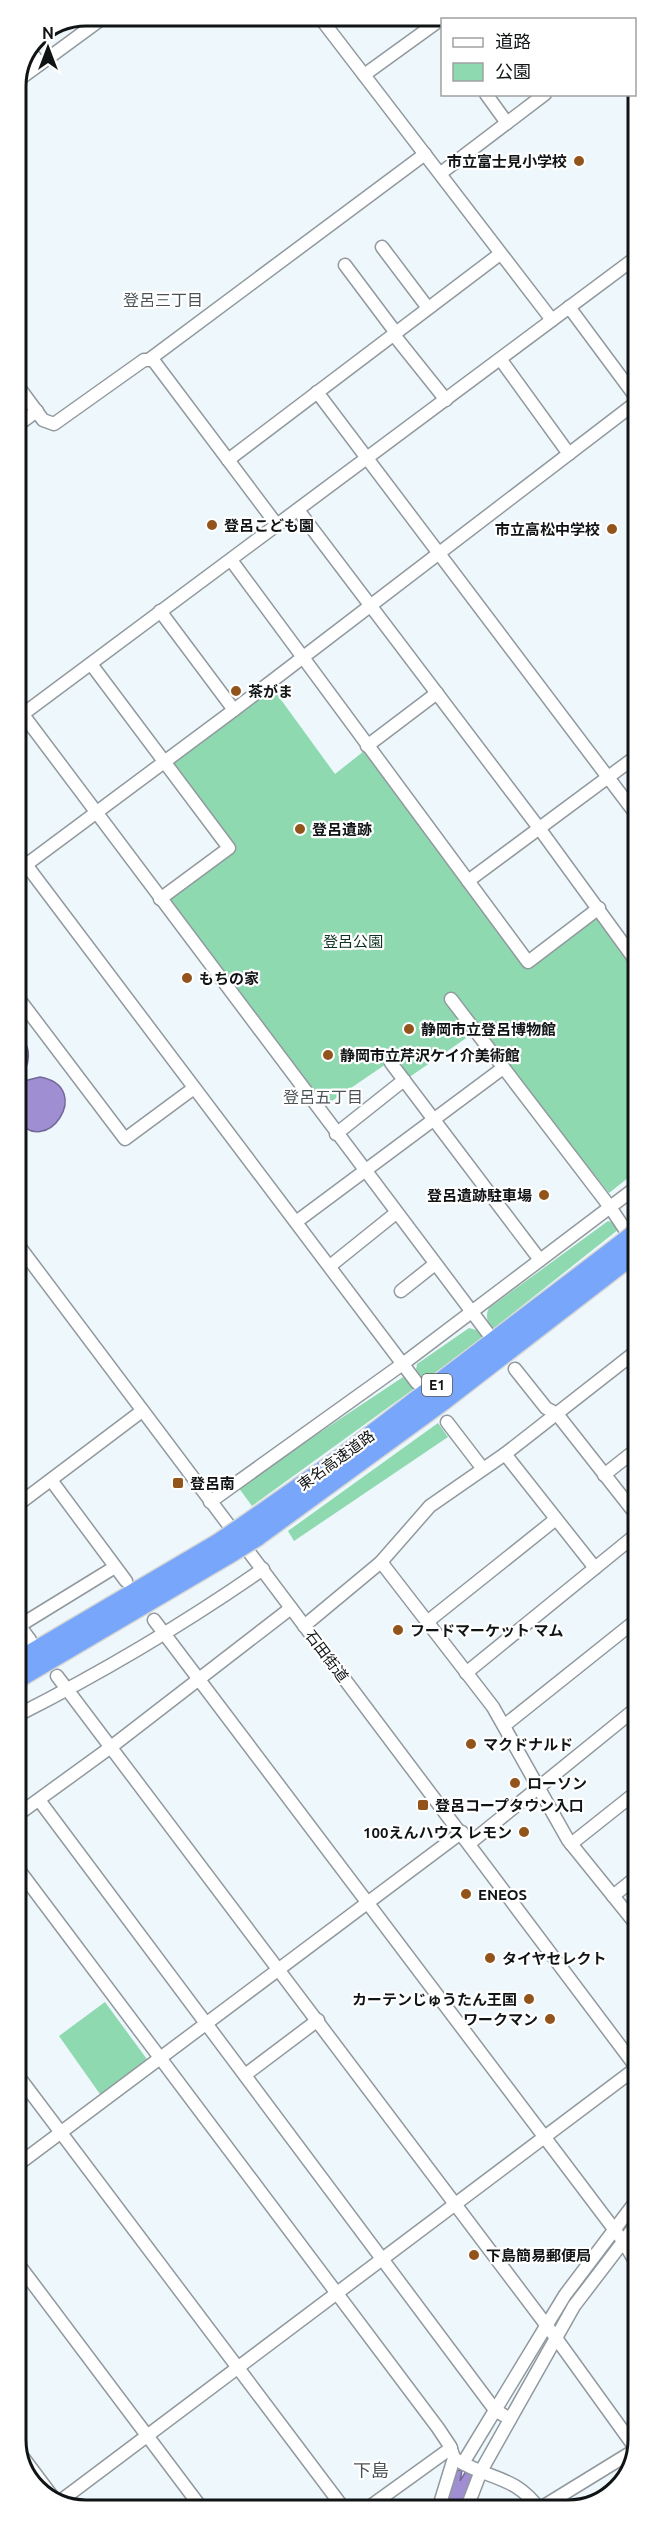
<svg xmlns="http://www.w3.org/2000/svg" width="654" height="2526" font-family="Ubuntu,'Noto Sans JP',sans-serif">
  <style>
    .green { fill: #8fd9b0 }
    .water { fill: #9f8ed2; stroke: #746999; stroke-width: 1.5 }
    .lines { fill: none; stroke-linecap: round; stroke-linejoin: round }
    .minor-casing { stroke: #91999e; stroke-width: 15 }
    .highway-casing { stroke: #d4d5d5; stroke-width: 21 }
    .minor { stroke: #fff; stroke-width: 12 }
    .highway { stroke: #78a6fa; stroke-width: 18 }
    .highway-bridge-casing { stroke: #d4d5d5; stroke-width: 21; stroke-linecap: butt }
    .highway-bridge { stroke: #78a6fa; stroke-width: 18 }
    .poi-dot { fill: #93541b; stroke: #fff; stroke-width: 2 }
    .labels { text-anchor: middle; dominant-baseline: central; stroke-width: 4.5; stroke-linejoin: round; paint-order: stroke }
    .shield { fill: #fff; stroke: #585a5b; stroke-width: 1.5 }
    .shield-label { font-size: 14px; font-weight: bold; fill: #111415 }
    .poi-label { font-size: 15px; font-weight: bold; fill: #111415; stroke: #fff; text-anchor: start }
    .park-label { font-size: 15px; fill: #0e3221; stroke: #fff }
    .street-label { font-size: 15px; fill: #111415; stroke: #fff }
    .neighbourhood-label { font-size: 16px; fill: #4b5256; stroke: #fff }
    .quarter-label { font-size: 18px; fill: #4b5256; stroke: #fff }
    .rim { fill: none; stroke: #111415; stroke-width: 3 }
  </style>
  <rect width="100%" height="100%" fill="#eef7fc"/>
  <g class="green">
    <path d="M271 686 335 774 364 751 527 968 597 916 638 971V1170L609 1193 478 1030 405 1080 392 1060 323 1107 169 900 236 849 171 762Z"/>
    <path d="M608 1221 614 1223 619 1229 493 1329C487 1322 485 1316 489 1308Z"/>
    <path d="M469 1328 480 1331 484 1336 423 1382 416 1370 417 1364Z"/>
    <path d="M403 1377 409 1379 415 1388 252 1506 238 1487Z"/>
    <path d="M438 1423 448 1437 294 1541 288 1531Z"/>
    <path d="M105 2002 149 2062 102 2097 59 2036Z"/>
  </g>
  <g class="water">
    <path d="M16 1034C33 1044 32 1068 16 1079Z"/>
    <path d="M40 1077C96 1087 45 1162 16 1118L17 1088 24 1081Z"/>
    <path d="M462 2470 460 2481 466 2471 474 2475 460 2510H442L453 2471Z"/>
  </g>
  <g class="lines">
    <g class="minor-casing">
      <g id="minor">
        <path d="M318 15 552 320"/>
        <path d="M506 15 509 20"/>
        <path d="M560 16 563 20"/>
        <path d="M30 51 40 64"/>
        <path d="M364 75 447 15"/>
        <path d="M17 81 107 15"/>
        <path d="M486 94 507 123"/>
        <path d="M634 94 638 99"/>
        <path d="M441 173 545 94"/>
        <path d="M382 247 428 308"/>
        <path d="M345 265 396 333"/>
        <path d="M569 307 638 400"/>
        <path d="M394 335 446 400"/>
        <path d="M150 359 425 154"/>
        <path d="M501 360 569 454"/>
        <path d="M15 382 43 420 54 424 144 360H153L277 525"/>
        <path d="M317 392 638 817"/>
        <path d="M15 427 37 411"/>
        <path d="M228 460 500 254"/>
        <path d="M15 462 17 464"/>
        <path d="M298 510 539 828 638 964"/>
        <path d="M231 560 528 962 599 908"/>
        <path d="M160 611 234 710"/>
        <path d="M91 664 229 848 160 899"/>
        <path d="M15 704 487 1332"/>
        <path d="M15 720 638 256"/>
        <path d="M367 746 437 693"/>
        <path d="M15 850 417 1383"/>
        <path d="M15 873 234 710 638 401"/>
        <path d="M468 881 638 755"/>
        <path d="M16 995 125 1139 194 1088"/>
        <path d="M451 999 610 1207 634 1243"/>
        <path d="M391 1063 540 1260"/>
        <path d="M336 1134 404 1080"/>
        <path d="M296 1222 503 1068"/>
        <path d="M16 1242 639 2071"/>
        <path d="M330 1266 396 1213"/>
        <path d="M401 1291 435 1264"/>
        <path d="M515 1369 546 1408 557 1414 638 1517"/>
        <path d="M447 1422 483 1469"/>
        <path d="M505 1454 595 1568"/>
        <path d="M604 1475 638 1448"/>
        <path d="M51 1480 126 1581"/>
        <path d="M210 1502 404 1363 638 1186"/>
        <path d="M16 1506 142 1411"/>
        <path d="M381 1562 493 1707 568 1840 639 1928"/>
        <path d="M154 1620 623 2241 639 2268"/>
        <path d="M16 1621 30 1640"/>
        <path d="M427 1622 556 1519"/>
        <path d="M19 1626 115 1567"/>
        <path d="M304 1626 381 1562 430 1506 505 1454 638 1350"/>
        <path d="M466 1673 638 1533"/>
        <path d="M57 1676 556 2338 636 2449"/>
        <path d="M16 1716C101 1673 184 1624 263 1569"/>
        <path d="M505 1725 639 1618"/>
        <path d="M39 1800 495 2410 510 2419"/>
        <path d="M16 1816 111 1747 291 1608"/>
        <path d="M470 1843 639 1706"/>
        <path d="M571 1844 639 1790"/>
        <path d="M16 1866 438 2428 450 2446 454 2458 438 2510"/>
        <path d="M613 1896 639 1875"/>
        <path d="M16 2073 345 2510"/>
        <path d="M245 2075 318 2020"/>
        <path d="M16 2166 462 1832"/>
        <path d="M16 2261 203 2510"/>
        <path d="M16 2448 55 2500"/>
        <path d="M457 2460C490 2480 515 2475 540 2510"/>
        <path d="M463 2463 565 2295 639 2197"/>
        <path d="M59 2502 639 2066"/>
        <path d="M539 2509 635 2450"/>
        <path d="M365 2510 451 2448"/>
        <path d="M466 2510 481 2471 574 2306 639 2221"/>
      </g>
    </g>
    <g class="highway-casing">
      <g id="highway">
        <path d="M246 1524 339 1459 625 1241"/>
        <path d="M257 1537 442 1402 638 1251"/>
        <path d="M16 1662 218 1543"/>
        <path d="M16 1680 228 1555"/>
      </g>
    </g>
    <use href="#minor" class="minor"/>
    <use href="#highway" class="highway"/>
    <g class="highway-bridge-casing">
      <g id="highway-bridge">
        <path d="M625 1241 638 1231"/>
        <path d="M218 1543 246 1524"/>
        <path d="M228 1555 257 1537"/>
      </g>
    </g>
    <use href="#highway-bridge" class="highway-bridge"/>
  </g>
  <g class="poi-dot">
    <circle cx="579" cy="161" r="6"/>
    <circle cx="212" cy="525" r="6"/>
    <circle cx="612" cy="529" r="6"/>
    <circle cx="236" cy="691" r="6"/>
    <circle cx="300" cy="829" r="6"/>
    <circle cx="187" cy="978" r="6"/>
    <circle cx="409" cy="1029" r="6"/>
    <circle cx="328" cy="1055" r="6"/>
    <circle cx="544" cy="1195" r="6"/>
    <rect x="172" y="1477" width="12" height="12" rx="3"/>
    <circle cx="398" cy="1630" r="6"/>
    <circle cx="471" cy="1744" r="6"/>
    <circle cx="515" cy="1783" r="6"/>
    <rect x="417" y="1799" width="12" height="12" rx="3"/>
    <circle cx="524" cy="1832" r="6"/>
    <circle cx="466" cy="1894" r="6"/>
    <circle cx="490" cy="1958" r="6"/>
    <circle cx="529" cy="1999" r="6"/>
    <circle cx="550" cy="2019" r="6"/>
    <circle cx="474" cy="2255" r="6"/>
  </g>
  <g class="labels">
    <rect class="shield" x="422" y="1374" width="30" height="22" rx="4.5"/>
    <g class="shield-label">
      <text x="437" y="1385">E1</text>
    </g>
    <g class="poi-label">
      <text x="567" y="161" text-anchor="end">市立富士見小学校</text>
      <text x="224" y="525">登呂こども園</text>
      <text x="600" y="529" text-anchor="end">市立高松中学校</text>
      <text x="248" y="691">茶がま</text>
      <text x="312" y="829">登呂遺跡</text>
      <text x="199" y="978">もちの家</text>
      <text x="421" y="1029">静岡市立登呂博物館</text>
      <text x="340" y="1055">静岡市立芹沢ケイ介美術館</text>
      <text x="532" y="1195" text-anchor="end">登呂遺跡駐車場</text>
      <text x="190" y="1483">登呂南</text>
      <text x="410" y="1630">フードマーケット マム</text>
      <text x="483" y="1744">マクドナルド</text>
      <text x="527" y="1783">ローソン</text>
      <text x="435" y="1805">登呂コープタウン入口</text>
      <text x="512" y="1832" text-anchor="end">100えんハウス レモン</text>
      <text x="478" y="1894">ENEOS</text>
      <text x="502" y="1958">タイヤセレクト</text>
      <text x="517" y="1999" text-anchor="end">カーテンじゅうたん王国</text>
      <text x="538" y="2019" text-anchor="end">ワークマン</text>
      <text x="486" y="2255">下島簡易郵便局</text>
    </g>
    <g class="park-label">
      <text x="353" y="941">登呂公園</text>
    </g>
    <g class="street-label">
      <text transform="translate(336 1460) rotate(-36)">東名高速道路</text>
      <text transform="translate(327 1656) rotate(53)">石田街道</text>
    </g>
    <g class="neighbourhood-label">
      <text x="163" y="300">登呂三丁目</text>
      <text x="323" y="1097">登呂五丁目</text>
    </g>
    <g class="quarter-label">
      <text x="371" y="2470">下島</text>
    </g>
  </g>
  <path d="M0 0H654V2526H0ZM86 26H568A60 60 0 0 1 628 86V2440A60 60 0 0 1 568 2500H86A60 60 0 0 1 26 2440V86A60 60 0 0 1 86 26Z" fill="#fff" fill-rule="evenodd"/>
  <path class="rim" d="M86 26H568A60 60 0 0 1 628 86V2440A60 60 0 0 1 568 2500H86A60 60 0 0 1 26 2440V86A60 60 0 0 1 86 26Z"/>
  <rect x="441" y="18" width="195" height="78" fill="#ffffff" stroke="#a0a1a1" stroke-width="1.5"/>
  <rect x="453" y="38" width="30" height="9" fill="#ffffff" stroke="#a0a1a1" stroke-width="1.5"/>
  <text x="495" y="48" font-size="18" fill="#111415">道路</text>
  <rect x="453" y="63" width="30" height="18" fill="#8fd9b0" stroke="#a0a1a1" stroke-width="1.5"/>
  <text x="495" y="78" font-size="18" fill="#111415">公園</text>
  <g transform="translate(48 48)" stroke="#ffffff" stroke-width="4.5" paint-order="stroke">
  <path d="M0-4.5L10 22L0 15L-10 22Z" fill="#111415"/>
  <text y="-9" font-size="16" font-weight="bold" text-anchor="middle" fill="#111415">N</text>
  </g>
</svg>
